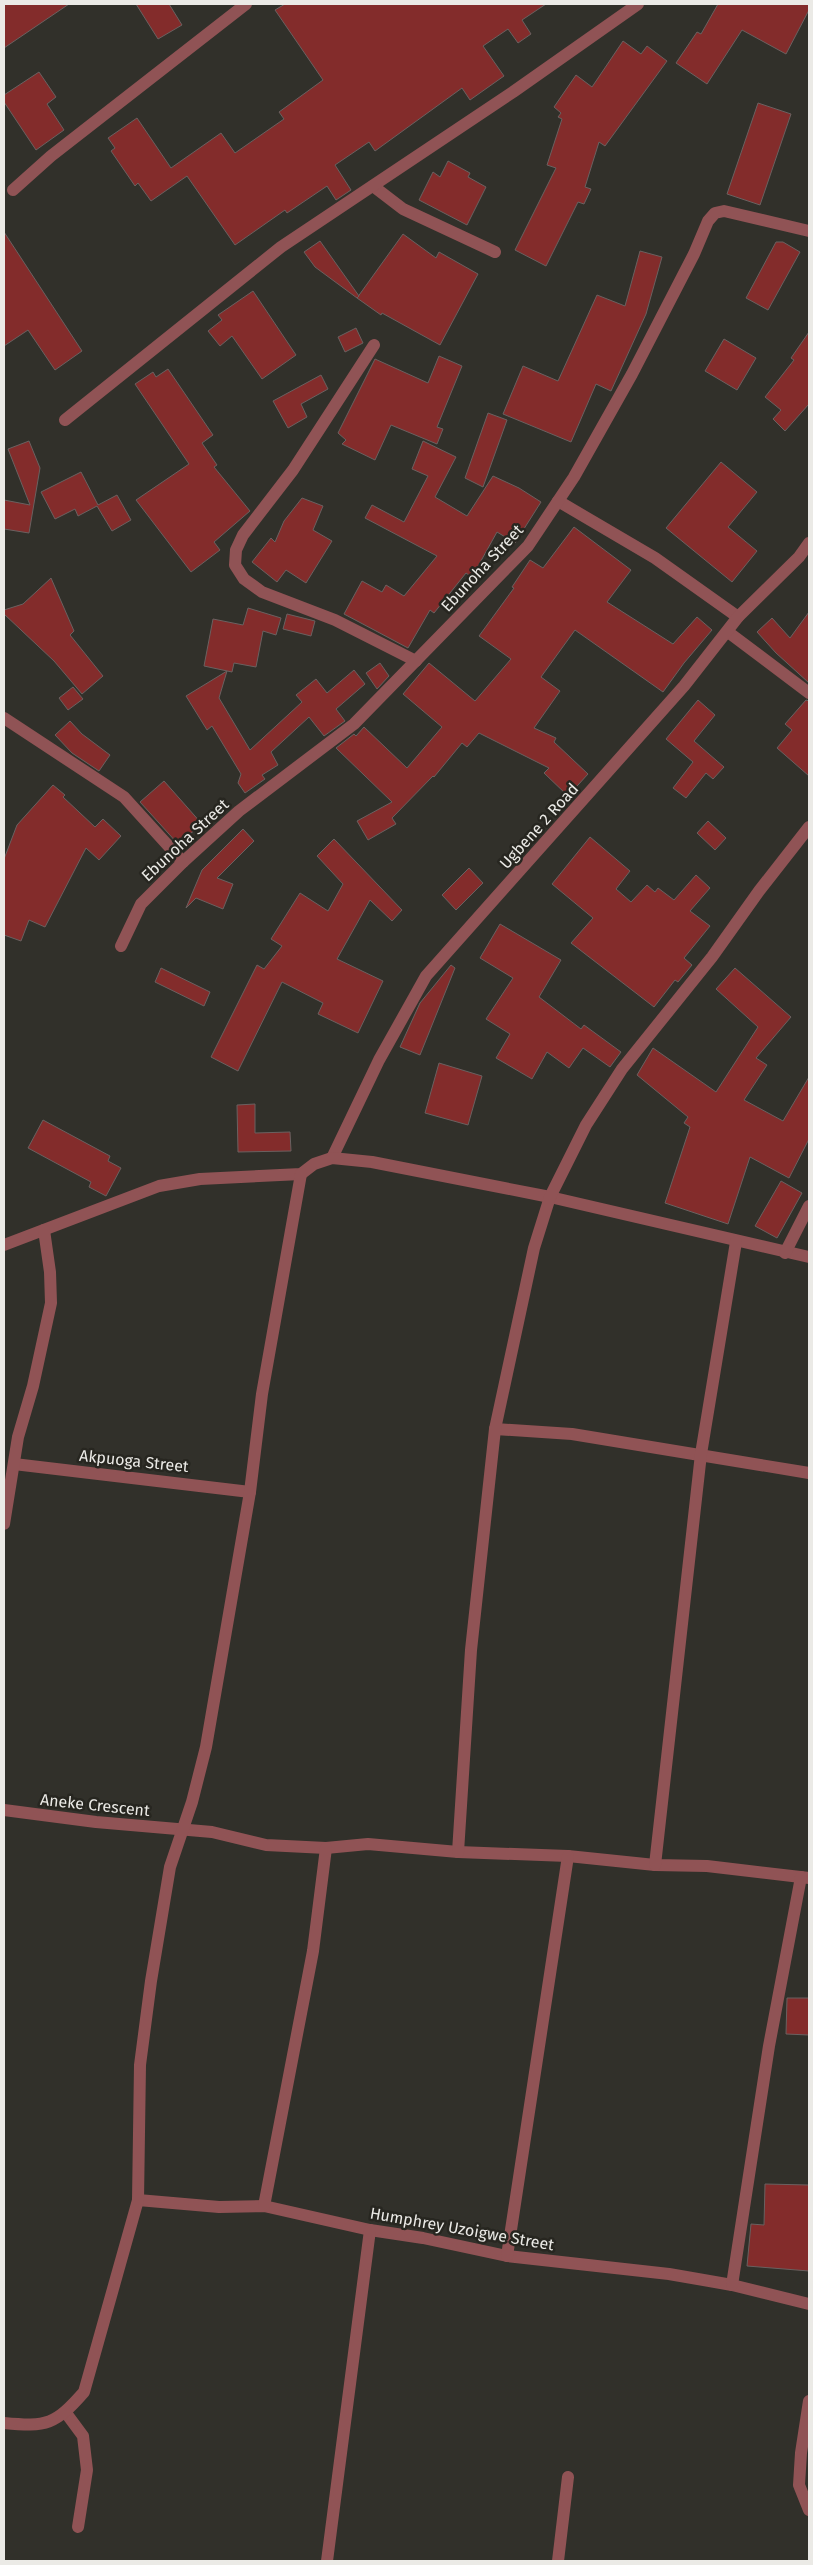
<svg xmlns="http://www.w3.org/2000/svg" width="813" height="2565" font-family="'Fira Sans',sans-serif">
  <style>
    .building { fill: #832c2b; stroke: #6a6160 }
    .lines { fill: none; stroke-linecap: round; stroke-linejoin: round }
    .street { stroke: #905355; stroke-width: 12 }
    .labels { text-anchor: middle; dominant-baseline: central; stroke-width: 5; stroke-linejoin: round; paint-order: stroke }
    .street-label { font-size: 16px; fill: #ebeae6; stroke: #272620 }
  </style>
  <rect width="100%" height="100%" fill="#31302a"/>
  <g class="building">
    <path d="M4 4H69L4 48Z"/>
    <path d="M136 4H169L182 25 158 39Z"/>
    <path d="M285 4H546L522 20 531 34 518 43 508 29 483 46 504 76 470 100 462 88 375 151 369 142 335 165 351 190 336 200 327 186 287 213 285 210 235 245 187 176 151 201 138 183 135 186 111 151 115 148 108 138 137 118 171 168 221 133 235 153 284 119 279 112 323 80 275 10Z"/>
    <path d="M718 4H809V10L786 54 742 30 707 84 676 63 697 32 701 34Z"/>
    <path d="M623 41 641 54 647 46 667 61 605 146 599 142 585 187 591 189 584 204 578 202 546 266 515 250 556 168 547 165 562 119 558 117 561 113 554 107 576 75 592 87Z"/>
    <path d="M39 72 56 97 47 104 64 130 36 150 4 102V95Z"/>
    <path d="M758 103 791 114 760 205 727 194Z"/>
    <path d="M448 161 470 173 468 177 486 187 467 225 419 200 433 172 440 177Z"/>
    <path d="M4 232 82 351 55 370 28 330 4 346Z"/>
    <path d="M403 234 436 258 439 252 478 274 440 345 382 313 381 315 357 298Z"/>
    <path d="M320 241 359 296 357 298 315 267 304 252Z"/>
    <path d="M776 242H783L800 252 768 310 746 298Z"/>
    <path d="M640 251 662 257 646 314 611 391 596 384 571 442 503 414 523 366 558 381 597 295 625 306Z"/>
    <path d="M253 291 296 355 262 379 232 336 220 346 208 331 222 320 218 315Z"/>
    <path d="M356 328 363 343 345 352 338 337Z"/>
    <path d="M809 332V404L785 431 773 419 781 410 765 397 794 360 791 358Z"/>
    <path d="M724 339 756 358 737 390 705 371Z"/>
    <path d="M439 356 462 366 437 427 443 429 437 444 391 425 375 460 342 444 346 440 338 433 375 359 428 383Z"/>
    <path d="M168 369 213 435 202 443 217 465 214 467 250 511 214 542 220 550 191 572 136 500 189 464 135 384 153 372 156 377Z"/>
    <path d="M321 375 328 389 301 404 307 417 288 428 273 401Z"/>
    <path d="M488 413 507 420 483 487 465 478Z"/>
    <path d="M29 441 40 468 29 533 4 529V500L30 505 8 449Z"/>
    <path d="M423 441 456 457 435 497 467 516 493 476 519 488 541 502 515 543 497 532 472 577 466 573 434 613 430 610 408 648 344 614 362 581 382 592 386 585 404 596 437 556 365 518 372 505 404 522 428 476 412 469Z"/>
    <path d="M721 462 757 492 728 527 757 551 732 582 666 528Z"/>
    <path d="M81 472 98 505 117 495 131 520 112 531 97 506 78 516 75 509 55 519 41 492Z"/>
    <path d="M302 498 323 506 313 530 332 541 306 583 286 570 277 582 252 562 271 538 275 542 284 521Z"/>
    <path d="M574 527 631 570 607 602 673 644 697 617 712 630 684 663 663 692 575 630 541 677 560 691 534 728 556 738 554 742 588 774 568 796 544 773 549 768 479 733 467 747 462 743 434 777 433 776 392 818 396 824 368 840 357 821 392 802 336 748 354 734 356 736 364 727 407 768 442 727 403 694 429 663 475 701 511 659 479 636 514 588 512 587 530 560 543 568Z"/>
    <path d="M51 578 74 631 70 635 103 676 82 694 54 661 4 614V610L23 604Z"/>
    <path d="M248 608 281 618 276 635 263 631 256 667 234 663 232 672 204 666 213 619 243 625Z"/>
    <path d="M809 612V683L776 653 757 632 772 618 790 638Z"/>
    <path d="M287 614 315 621 311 636 283 629Z"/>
    <path d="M380 663 389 676 377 689 366 673Z"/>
    <path d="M354 670 365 684 336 709 345 721 324 736 309 717 271 752 278 765 262 775 265 779 245 793 238 783 241 774 212 726 207 730 186 696 227 671 219 698 250 750 302 702 296 695 316 679 327 693Z"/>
    <path d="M73 687 83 699 68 710 59 698Z"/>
    <path d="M698 700 715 715 694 741 724 767 713 779 706 773 686 798 673 788 693 762 666 739Z"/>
    <path d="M806 700 809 701V776L777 748 792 730 785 724Z"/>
    <path d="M70 721 82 734 110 755 99 771 72 753 55 735Z"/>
    <path d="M164 781 202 824 178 844 140 802Z"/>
    <path d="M53 785 65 795 63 797 95 827 103 819 121 836 99 860 86 848 45 927 29 920 21 941 4 935V859L17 825Z"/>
    <path d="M708 821 726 838 715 850 697 833Z"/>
    <path d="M243 829 254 841 217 878 233 884 223 909 196 898 186 908 202 870Z"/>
    <path d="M590 837 630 871 616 889 631 902 647 885 655 892 658 888 674 900 696 875 710 888 690 911 710 926 684 958 692 965 678 982 675 980 654 1007 571 943 593 918 552 884Z"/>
    <path d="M334 839 402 910 392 921 370 900 337 959 383 981 358 1033 318 1014 323 1003 282 982 238 1071 211 1057 257 965 264 969 282 946 271 939 300 893 328 911 343 884 317 856Z"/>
    <path d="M469 868 483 883 456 910 442 895Z"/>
    <path d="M500 924 561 960 539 997 581 1029 584 1025 621 1052 610 1067 583 1048 569 1068 547 1052 532 1079 496 1058 510 1034 486 1019 513 978 480 958Z"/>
    <path d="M451 965 455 968 420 1055 400 1047 420 1003Z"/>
    <path d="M161 968 210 992 204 1006 155 982Z"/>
    <path d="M735 968 791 1017 756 1058 767 1065 744 1100 783 1121 809 1077V1139L789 1178 750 1157 728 1224 665 1203 690 1127 684 1123 688 1117 637 1075 653 1048 716 1092 758 1027 716 989Z"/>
    <path d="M439 1063 482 1076 468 1125 425 1113Z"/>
    <path d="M255 1104V1133L290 1132 291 1151 238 1152 237 1105Z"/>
    <path d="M43 1120 110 1156 108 1161 121 1168 106 1196 89 1187 91 1182 28 1148Z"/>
    <path d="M781 1181 802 1193 777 1238 755 1226Z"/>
    <path d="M787 1998H809V2035L786 2034Z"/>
    <path d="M765 2184 809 2185V2271L747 2266 751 2224 764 2225Z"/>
  </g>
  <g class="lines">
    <g class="street">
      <path d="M373 186 403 209 495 252"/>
      <path d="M13 190 51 156 246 4"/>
      <path d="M374 345 293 470 243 535 236 550 235 565 244 579 262 592 335 620 416 661"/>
      <path d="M65 420 281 247 513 92 638 4"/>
      <path d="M558 501 655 558 738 617"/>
      <path d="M728 632 809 693"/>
      <path d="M4 718 124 797 183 862"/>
      <path d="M121 946 141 904 183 862 239 811 354 724 528 546 574 477 632 374 694 254 708 221 715 213 724 211 809 231"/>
      <path d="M332 1158 379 1060 426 976 684 686 738 617 799 557 809 543"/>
      <path d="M4 1245 159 1186 200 1179 301 1174 314 1164 332 1158 372 1162 550 1197 809 1257"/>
      <path d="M785 1253 809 1206"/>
      <path d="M495 1429 572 1434 809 1473"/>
      <path d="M14 1464 250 1492"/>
      <path d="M4 1524 18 1437 33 1386 51 1303 50 1272 44 1230"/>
      <path d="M4 1810 96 1822 212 1832 266 1845 326 1848 368 1844 458 1852 568 1856 655 1865 707 1866 809 1878"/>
      <path d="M458 1852 471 1650 495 1429 534 1248 550 1197 586 1125 622 1069 712 957 759 891 809 827"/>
      <path d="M655 1865 701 1454 736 1242"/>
      <path d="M138 2200 219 2207 264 2206 370 2230 423 2238 507 2256 669 2274 732 2285 809 2304"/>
      <path d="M264 2206 313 1951 326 1848"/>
      <path d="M507 2256 568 1856"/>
      <path d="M732 2285 769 2046 801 1877"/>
      <path d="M809 2401 801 2453 799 2485 809 2510"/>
      <path d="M66 2413 83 2436 87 2470 78 2527"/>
      <path d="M4 2423C47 2427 55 2425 84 2392L138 2200 140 2065 151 1981 170 1867 192 1802 206 1747 250 1492 262 1394 301 1174"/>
      <path d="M327 2561 370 2230"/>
      <path d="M558 2561 568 2477"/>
    </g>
  </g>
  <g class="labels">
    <g class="street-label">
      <text transform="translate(482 568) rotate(-47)">Ebunoha Street</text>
      <text transform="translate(539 826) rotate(-48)">Ugbene 2 Road</text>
      <text transform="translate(185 840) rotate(-43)">Ebunoha Street</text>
      <text transform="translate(134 1461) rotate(6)">Akpuoga Street</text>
      <text transform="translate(95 1805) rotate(6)">Aneke Crescent</text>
      <text transform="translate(462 2229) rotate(10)">Humphrey Uzoigwe Street</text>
    </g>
  </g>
  <rect width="813" height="2565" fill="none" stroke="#ebeae6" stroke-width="10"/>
</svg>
